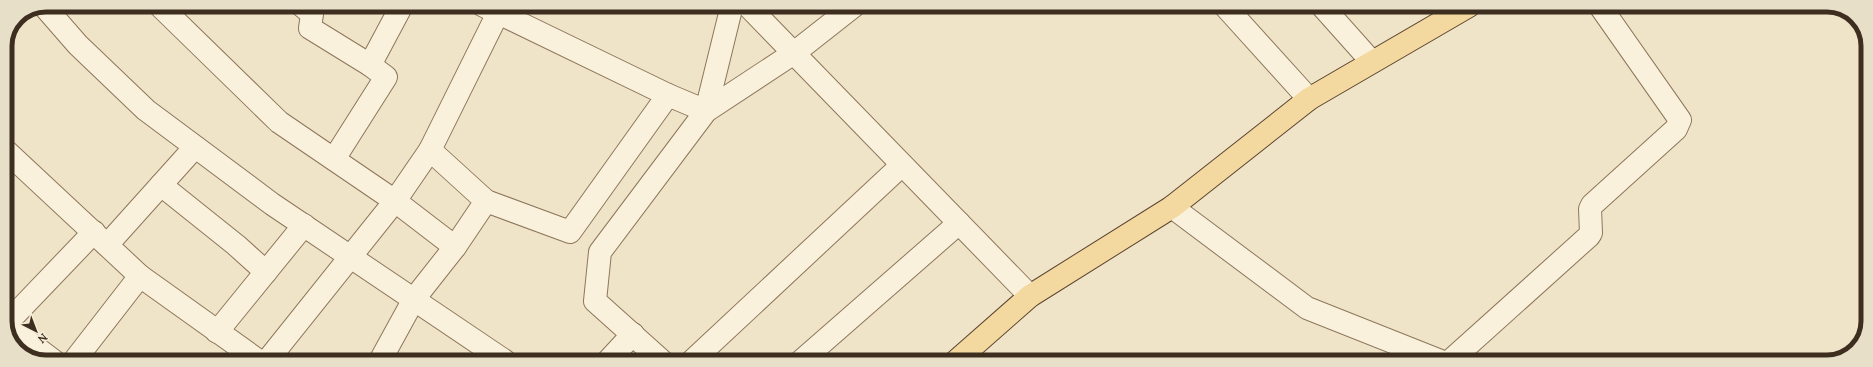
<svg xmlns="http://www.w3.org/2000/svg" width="1873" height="367" font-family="Lora,serif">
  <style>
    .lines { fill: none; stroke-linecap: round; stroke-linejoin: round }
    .minor-casing { stroke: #8d765c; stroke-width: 24 }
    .major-casing { stroke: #5b4430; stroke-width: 24 }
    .minor { stroke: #faf1dc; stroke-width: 22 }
    .major { stroke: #f3d9a0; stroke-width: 22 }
    .rim { fill: none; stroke: #3d2e20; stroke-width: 5 }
  </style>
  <rect width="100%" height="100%" fill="#f0e4c8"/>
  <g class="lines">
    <g class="minor-casing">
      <g id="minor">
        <path d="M159 5 279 122 395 201 455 247"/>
        <path d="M301 5 312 14 310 28 370 65"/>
        <path d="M482 5 668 95 706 111 732 5"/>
        <path d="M747 5 1030 296"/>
        <path d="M1224 5 1309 99"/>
        <path d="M44 6 78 45 146 110 272 204 505 361"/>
        <path d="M1322 6 1372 62"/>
        <path d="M5 150 140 276 259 361"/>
        <path d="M334 159 386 77 370 65 402 5"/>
        <path d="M161 185 236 245 266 272"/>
        <path d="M486 201 570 232 668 95"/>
        <path d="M1172 207 1307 308 1443 362"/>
        <path d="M107 245 195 147"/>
        <path d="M5 324 54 361"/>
        <path d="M6 324 94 232"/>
        <path d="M217 332 304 225"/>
        <path d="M74 361 140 276"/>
        <path d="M267 361 395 201 430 150"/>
        <path d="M380 361 414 299 455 247 486 201 430 150 502 5"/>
        <path d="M608 361 633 334"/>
        <path d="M663 362 595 301 600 252 706 111 794 53 855 5"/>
        <path d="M691 362 902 165"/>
        <path d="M800 362 959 223"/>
        <path d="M1449 362 1589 236 1591 233 1590 209 1592 205 1676 129 1680 120 1600 6"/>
      </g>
    </g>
    <g class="major-casing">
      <path id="major" d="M955 362 1030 296 1172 207 1309 99 1469 6"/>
    </g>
    <use href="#minor" class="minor"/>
    <use href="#major" class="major"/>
  </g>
  <path d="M0 0H1873V367H0ZM46 12H1827A34 34 0 0 1 1861 46V321A34 34 0 0 1 1827 355H46A34 34 0 0 1 12 321V46A34 34 0 0 1 46 12Z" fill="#e8dfc9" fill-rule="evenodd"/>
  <path class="rim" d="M46 12H1827A34 34 0 0 1 1861 46V321A34 34 0 0 1 1827 355H46A34 34 0 0 1 12 321V46A34 34 0 0 1 46 12Z"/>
  <g transform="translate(36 331) rotate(138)" stroke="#f7eed8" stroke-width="3" paint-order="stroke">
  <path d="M0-3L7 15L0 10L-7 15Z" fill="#3d2e20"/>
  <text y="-6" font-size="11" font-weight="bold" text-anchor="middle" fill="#3d2e20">N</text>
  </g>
</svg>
